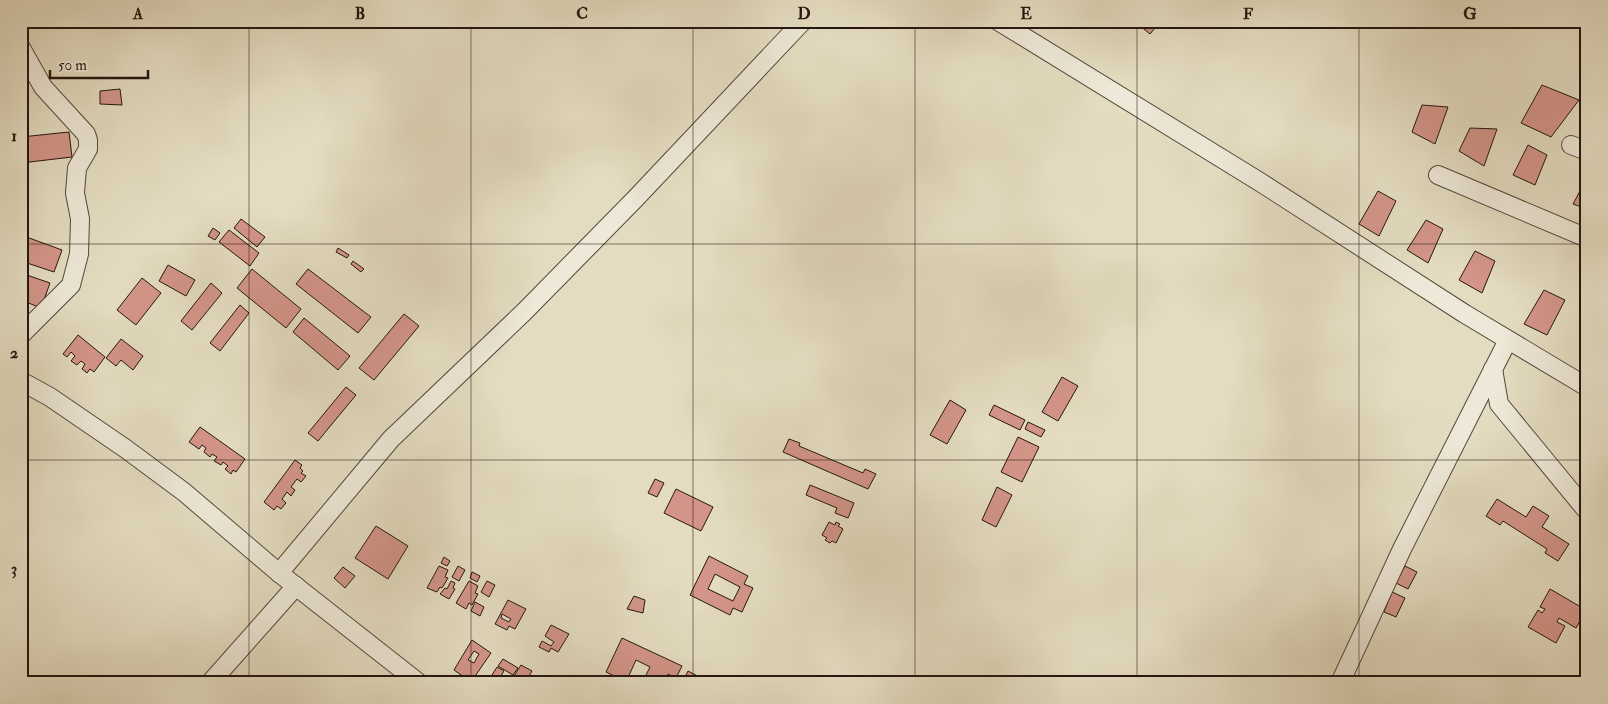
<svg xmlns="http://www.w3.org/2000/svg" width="1608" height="704" font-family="'IM FELL Double Pica',serif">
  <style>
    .building { fill: #d39589; stroke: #241610; fill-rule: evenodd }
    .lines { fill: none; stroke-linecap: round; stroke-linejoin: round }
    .minor-casing { stroke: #54483c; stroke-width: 20 }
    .minor { stroke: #ede8d7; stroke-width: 18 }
    .grid { fill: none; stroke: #241610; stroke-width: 1; stroke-opacity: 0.55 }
    .neatline { fill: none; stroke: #241610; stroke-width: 2 }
    .grid-label { font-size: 16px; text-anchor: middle; font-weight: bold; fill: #241610 }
  </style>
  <rect width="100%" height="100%" fill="#e4dcc1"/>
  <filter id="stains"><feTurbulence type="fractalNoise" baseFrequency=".004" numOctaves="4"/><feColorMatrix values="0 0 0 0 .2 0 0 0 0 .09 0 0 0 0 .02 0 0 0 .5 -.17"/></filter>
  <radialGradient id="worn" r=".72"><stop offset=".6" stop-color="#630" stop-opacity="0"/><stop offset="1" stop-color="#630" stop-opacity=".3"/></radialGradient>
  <g class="building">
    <path d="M1134 21H1157L1159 23 1150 34Z"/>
    <path d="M1542 85 1579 100 1551 137 1521 123Z"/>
    <path d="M120 89 122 105 100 104V91Z"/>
    <path d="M1422 105 1448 107 1435 144 1412 132Z"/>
    <path d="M1470 128 1497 129 1484 166 1459 151Z"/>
    <path d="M69 132 72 157 21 163V137Z"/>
    <path d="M1528 145 1547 155 1535 185 1513 175Z"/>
    <path d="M1587 178V209L1573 204Z"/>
    <path d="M1378 191 1396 201 1379 236 1359 224Z"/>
    <path d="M241 219 265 237 257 247 234 228Z"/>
    <path d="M1426 220 1443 229 1428 263 1407 250Z"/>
    <path d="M213 228 220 233 215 240 208 236Z"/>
    <path d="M229 230 259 253 250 266 219 242Z"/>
    <path d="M21 235 62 250 54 272 21 261Z"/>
    <path d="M338 248 349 255 347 258 336 252Z"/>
    <path d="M1475 251 1495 261 1482 293 1459 280Z"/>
    <path d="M353 261 364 269 361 272 351 264Z"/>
    <path d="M168 265 195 280 186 296 159 281Z"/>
    <path d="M252 269 301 309 286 328 237 288Z"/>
    <path d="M308 269 371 317 358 333 296 284Z"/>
    <path d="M21 273 50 283 41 308 21 300Z"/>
    <path d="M142 278 161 293 136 325 117 310Z"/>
    <path d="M211 283 222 293 192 330 181 321Z"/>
    <path d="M1544 290 1565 300 1547 335 1524 324Z"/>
    <path d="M240 305 249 313 220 351 210 343Z"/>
    <path d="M404 314 419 326 374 380 359 368Z"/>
    <path d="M304 318 350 356 338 370 293 332Z"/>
    <path d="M78 335 105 357 94 372 90 369 87 373 82 369 85 364 81 361 77 365 71 361 75 356 71 352 67 357 63 354Z"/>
    <path d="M121 339 143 356 133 370 121 360 116 366 106 358Z"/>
    <path d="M1062 377 1078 386 1058 421 1042 412Z"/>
    <path d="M346 387 356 395 318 441 308 433Z"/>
    <path d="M950 400 966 410 947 444 930 435Z"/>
    <path d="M994 405 1025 420 1020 430 989 415Z"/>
    <path d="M1028 422 1045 430 1041 437 1025 429Z"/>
    <path d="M200 427 245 459 236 472 233 470 231 474 225 469 228 466 223 462 221 465 214 461 217 457 212 454 210 457 204 452 206 448 202 445 199 449 189 442Z"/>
    <path d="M1018 437 1039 447 1022 482 1001 472Z"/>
    <path d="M789 439 800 443 799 446 863 473 865 469 876 474 868 489 783 452Z"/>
    <path d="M295 460 302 465 300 468 303 471 301 473 306 476 301 482 297 479 291 487 295 490 291 496 287 492 282 499 286 503 281 509 277 506 274 510 264 502Z"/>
    <path d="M655 479 664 483 657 497 648 493Z"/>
    <path d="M810 485 854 503 848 518 835 513 837 508 806 495Z"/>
    <path d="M997 487 1012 495 996 527 982 520Z"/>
    <path d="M676 489 713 507 701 531 664 513Z"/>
    <path d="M1497 499 1526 517 1533 506 1549 516 1542 527 1569 544 1558 561 1545 553 1547 549 1503 521 1500 525 1486 516Z"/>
    <path d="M829 522 835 525 836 522 840 524 838 526 843 529 836 543 832 541 830 543 825 540 827 538 822 535Z"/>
    <path d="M376 526 408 546 388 579 355 558Z"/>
    <path d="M709 556 748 576 744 584 753 588 742 612 733 608 730 615 690 595ZM715 574 740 587 733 601 708 589Z"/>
    <path d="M444 557 450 561 447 566 441 563Z"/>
    <path d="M439 566 448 570 445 577 448 578 442 588 440 587 437 592 427 588Z"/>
    <path d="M458 566 465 570 459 581 452 577Z"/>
    <path d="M1405 566 1417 572 1408 589 1396 583Z"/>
    <path d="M343 567 355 576 345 588 334 578Z"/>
    <path d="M472 572 480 576 477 582 470 578Z"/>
    <path d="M451 581 455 583 453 588 455 589 449 599 440 594 445 588 447 589Z"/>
    <path d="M469 581 478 586 475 593 478 594 472 605 469 603 466 609 456 603Z"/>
    <path d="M487 581 495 585 489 597 481 592Z"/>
    <path d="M1550 589 1586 610 1576 628 1559 618 1557 622 1565 626 1556 643 1528 627 1538 610 1542 613 1545 609 1540 607Z"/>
    <path d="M1392 592 1405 598 1396 617 1384 612Z"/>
    <path d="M634 596 645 600 643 613 627 609Z"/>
    <path d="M508 600 526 609 515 629 509 626 507 630 495 624ZM502 614 511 619 509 622 501 618Z"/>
    <path d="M475 602 484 607 480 616 471 611Z"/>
    <path d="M551 625 569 634 558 652 551 648 549 652 539 647 542 641 551 646 554 642 545 636Z"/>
    <path d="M622 638 682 666 676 678 668 674 663 683H642L650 667 636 660 626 682 606 672Z"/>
    <path d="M472 640 491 653 471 682 454 670ZM474 651 479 654 474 663 468 660Z"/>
    <path d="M503 659 518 668 513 675 498 666Z"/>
    <path d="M521 665 532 671 525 683 514 676Z"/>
    <path d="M497 667 504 671 499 679 492 675Z"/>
    <path d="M688 671 709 682V683H682Z"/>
    <path d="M1499 676 1510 683H1496Z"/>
    <path d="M490 677 501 683H487Z"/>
  </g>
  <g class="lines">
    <g class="minor-casing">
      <g id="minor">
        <path d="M998 21 1260 182 1465 314 1587 387"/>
        <path d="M21 48 43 87 86 134 88 140V149L77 168 75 193 80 219 79 254 71 285 21 335"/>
        <path d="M1571 145 1587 151"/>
        <path d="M1438 175 1587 238"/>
        <path d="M1493 369 1499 404 1587 511"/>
        <path d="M21 381 50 397 126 449 184 492 279 573 419 683"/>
        <path d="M279 573 391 439 525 311 636 198 803 21"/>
        <path d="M210 683 296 586"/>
        <path d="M1340 683 1402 549 1508 340"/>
      </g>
    </g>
    <use href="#minor" class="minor"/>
  </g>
  <path class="grid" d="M249 21V683M471 21V683M693 21V683M915 21V683M1137 21V683M1359 21V683M21 244H1587M21 460H1587"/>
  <rect width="1608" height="704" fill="none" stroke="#e4dcc1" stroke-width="55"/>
  <path d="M50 70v8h98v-8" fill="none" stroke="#241610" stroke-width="2.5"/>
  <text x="58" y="70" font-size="15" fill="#241610" stroke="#ede8d7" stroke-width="4" paint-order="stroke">50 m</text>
  <rect x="28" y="28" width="1552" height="648" class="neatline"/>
  <g class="grid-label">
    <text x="138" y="19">A</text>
    <text x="360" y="19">B</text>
    <text x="582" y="19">C</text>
    <text x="804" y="19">D</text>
    <text x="1026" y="19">E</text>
    <text x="1248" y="19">F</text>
    <text x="1470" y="19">G</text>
    <text x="14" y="141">1</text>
    <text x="14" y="358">2</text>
    <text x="14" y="574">3</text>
  </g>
  <rect width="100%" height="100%" filter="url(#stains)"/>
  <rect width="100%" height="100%" fill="url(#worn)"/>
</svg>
